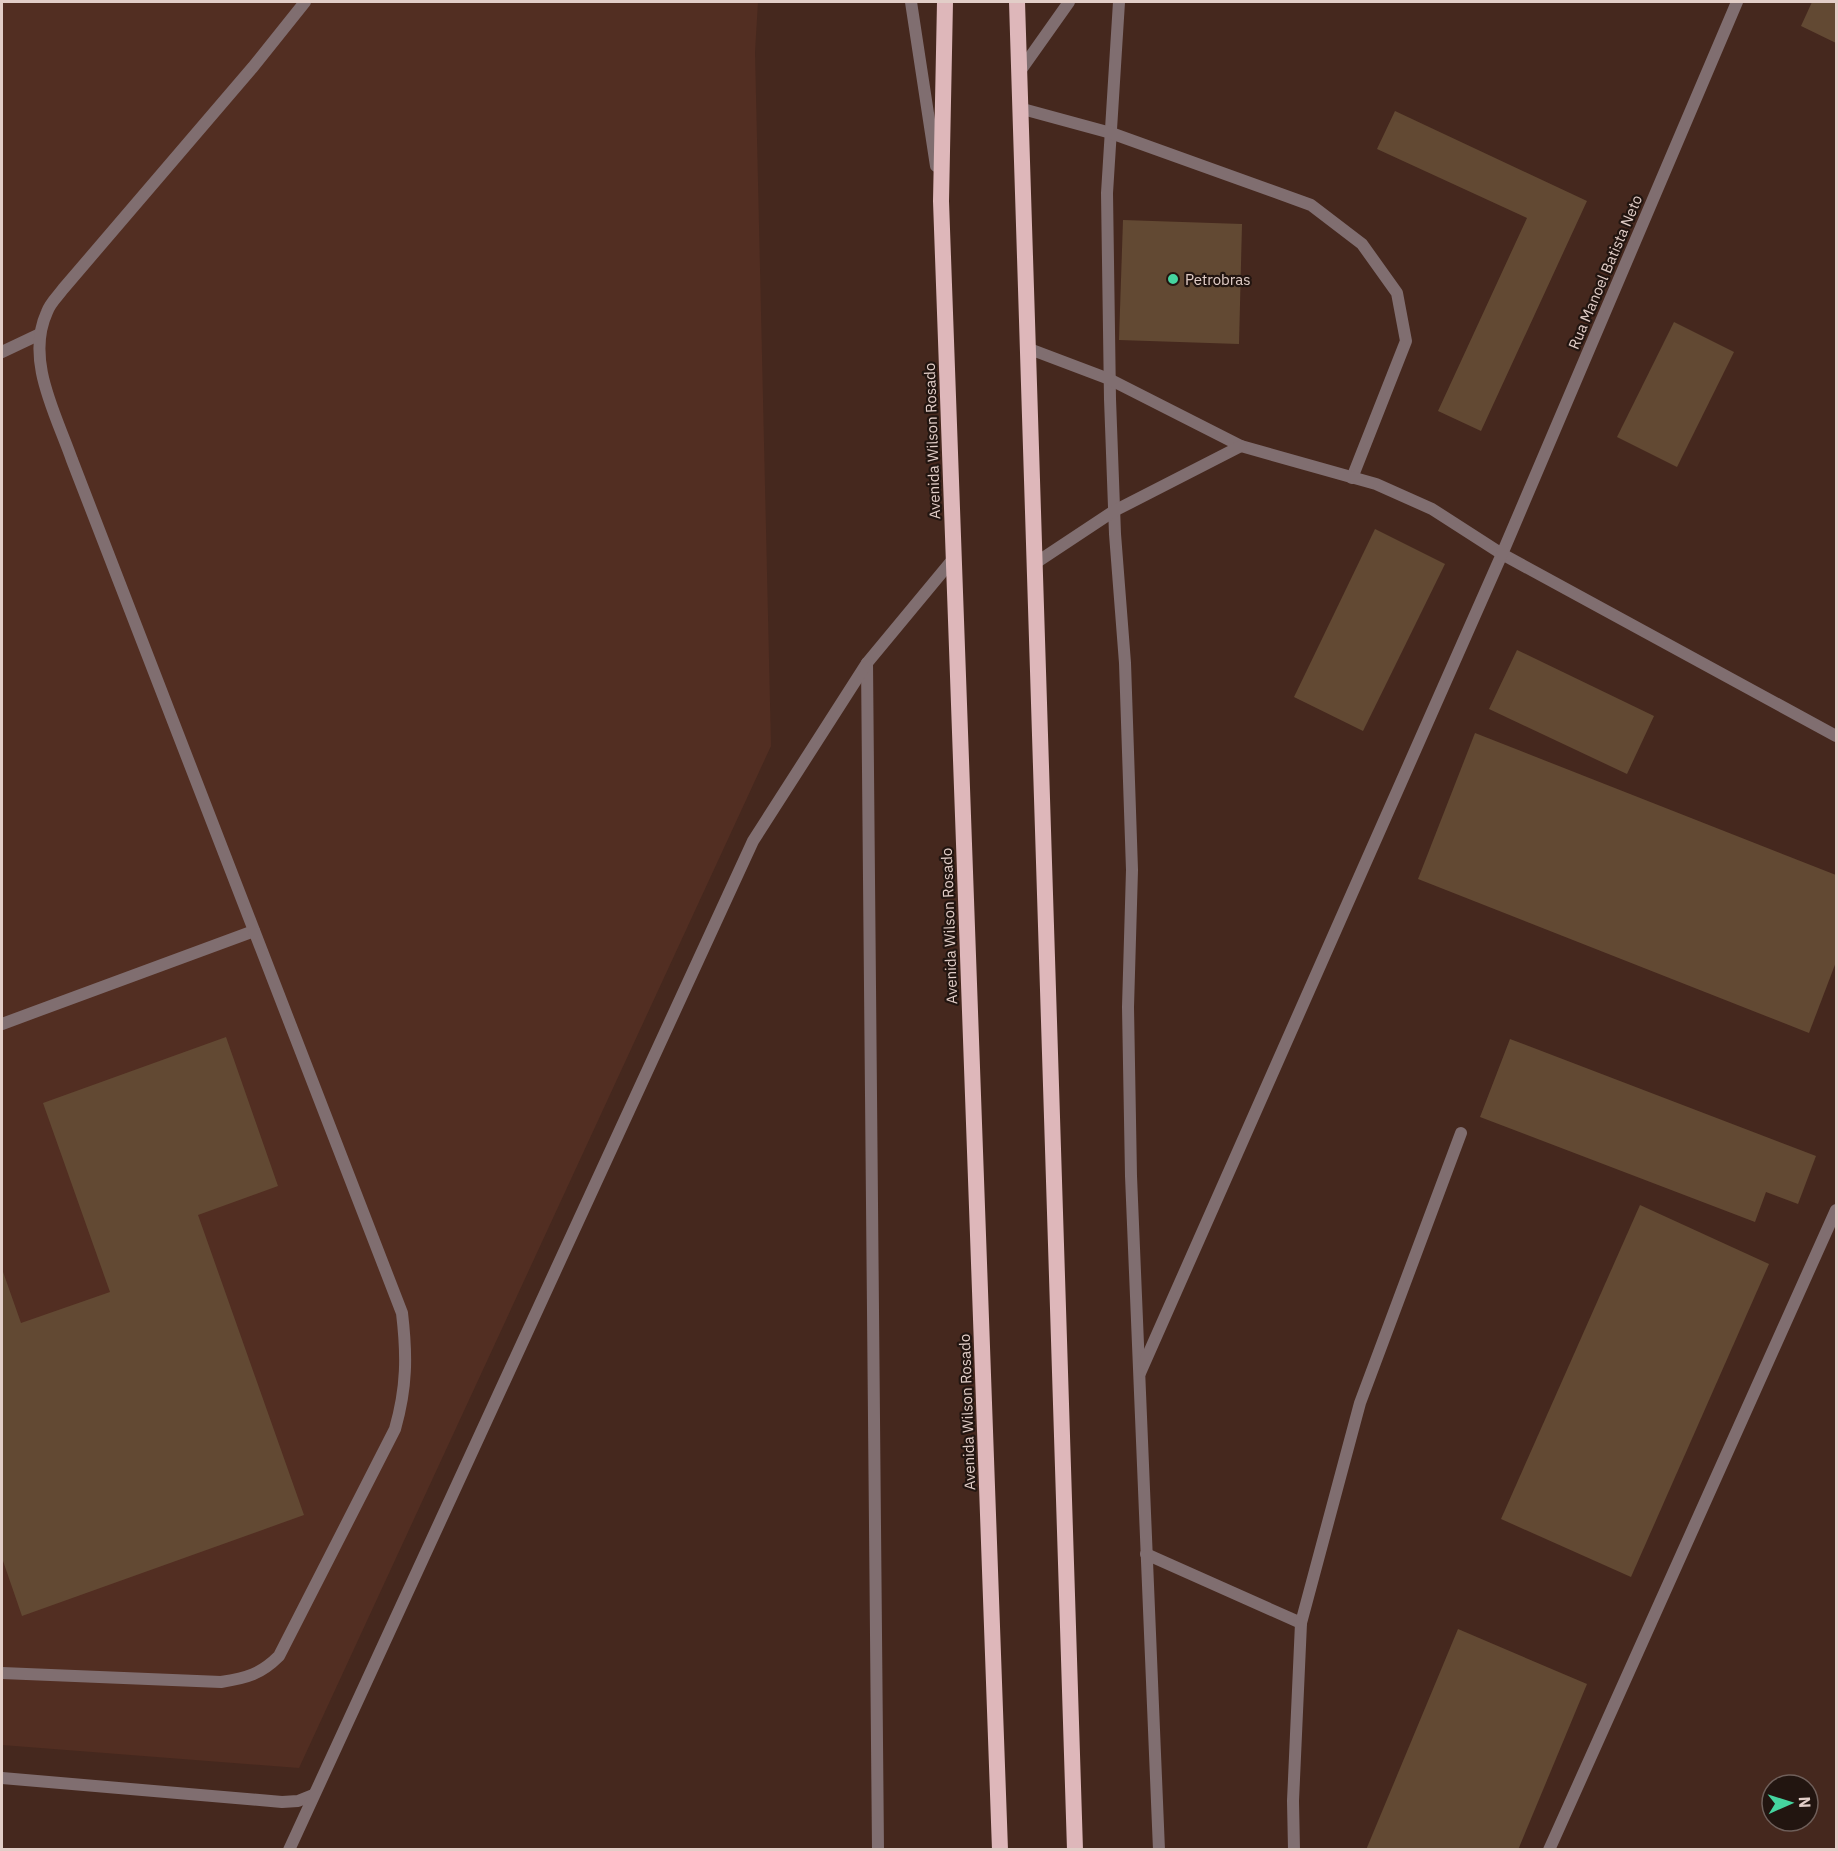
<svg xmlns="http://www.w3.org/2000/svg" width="1838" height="1851" font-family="'IBM Plex Sans',sans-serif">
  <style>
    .built { fill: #522e22 }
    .building { fill: #624933 }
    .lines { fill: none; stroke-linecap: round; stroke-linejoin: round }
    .service { stroke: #806e70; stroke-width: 12 }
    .minor { stroke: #806e70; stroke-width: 12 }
    .trunk { stroke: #deb7ba; stroke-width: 16 }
    .poi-dot { fill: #45d49f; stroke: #221510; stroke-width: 2 }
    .labels { text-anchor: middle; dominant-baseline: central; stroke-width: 4.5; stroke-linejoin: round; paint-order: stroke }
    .street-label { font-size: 15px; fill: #e2cec8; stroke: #221510 }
    .poi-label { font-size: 15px; fill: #e2cec8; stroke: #221510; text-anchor: start }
  </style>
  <rect width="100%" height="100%" fill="#45281e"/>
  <path class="built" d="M2 2H758L755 52 771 746 299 1768 2 1745Z"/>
  <g class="building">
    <path d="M1812 2H1836V43L1801 26Z"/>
    <path d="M1395 111 1587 201 1481 431 1438 411 1527 218 1377 149Z"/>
    <path d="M1123 220 1242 224 1239 344 1119 340Z"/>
    <path d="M1674 322 1734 352 1677 467 1617 437Z"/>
    <path d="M1375 529 1445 564 1363 731 1294 697Z"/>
    <path d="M1517 650 1654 716 1627 774 1489 709Z"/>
    <path d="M1475 733 1836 875V962L1809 1033 1418 879Z"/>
    <path d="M226 1037 278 1186 198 1215 304 1515 22 1616 2 1558V1269L21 1323 110 1292 43 1103Z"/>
    <path d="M1510 1039 1816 1156 1798 1204 1766 1192 1755 1222 1480 1117Z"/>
    <path d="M1640 1205 1769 1264 1631 1577 1501 1519Z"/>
    <path d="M1458 1629 1587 1684 1518 1850H1366Z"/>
  </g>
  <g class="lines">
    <g class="service">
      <path d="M911 2 936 166"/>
      <path d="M2 352 40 334"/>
      <path d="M2 1024 254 931"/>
      <path d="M1146 1554 1301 1623"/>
      <path d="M2 1673 221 1682C247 1678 261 1674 279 1656L395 1429C407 1387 407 1355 402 1313L72 460C56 414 25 360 47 312 50 303 58 296 63 289L253 67 305 2"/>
      <path d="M1294 1850 1293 1801 1301 1623 1360 1403 1461 1133"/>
    </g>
    <g class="minor">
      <path d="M1119 2 1107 193 1110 399 1115 534 1125 663 1132 870 1128 1007 1131 1176 1159 1850"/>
      <path d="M1018 74 1069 2"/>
      <path d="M1019 108 1111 133 1311 205 1362 244 1397 293 1406 341 1352 478"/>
      <path d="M1027 348 1109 379 1241 446 1376 484 1432 509 1502 554 1836 736"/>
      <path d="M1034 564 1114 511 1241 446"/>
      <path d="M867 663 878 1850"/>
      <path d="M1140 1373 1502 554 1737 2"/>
      <path d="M2 1778 282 1802 298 1801 313 1795"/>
      <path d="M289 1850 753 841 867 663 954 558"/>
      <path d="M1549 1850 1836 1210"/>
    </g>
    <g class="trunk">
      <path d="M945 2 941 201 1000 1850"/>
      <path d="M1017 2 1075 1850"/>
    </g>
  </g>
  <circle class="poi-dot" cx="1173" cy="279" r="6"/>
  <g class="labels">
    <g class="street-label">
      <text transform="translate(1605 272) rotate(-67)">Rua Manoel Batista Neto</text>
      <text transform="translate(932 441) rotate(-92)">Avenida Wilson Rosado</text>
      <text transform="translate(949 926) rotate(-92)">Avenida Wilson Rosado</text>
      <text transform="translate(967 1412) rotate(-92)">Avenida Wilson Rosado</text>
    </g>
    <g class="poi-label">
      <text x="1185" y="279">Petrobras</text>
    </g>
  </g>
  <rect width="1838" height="1851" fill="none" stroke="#e2cec8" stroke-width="6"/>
  <g transform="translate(1790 1803) rotate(87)"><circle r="28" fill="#221510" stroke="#6f5f5a" stroke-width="1.5"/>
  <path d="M0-4.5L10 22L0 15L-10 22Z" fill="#45d49f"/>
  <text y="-9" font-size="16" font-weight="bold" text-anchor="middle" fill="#e2cec8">N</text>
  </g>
</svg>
